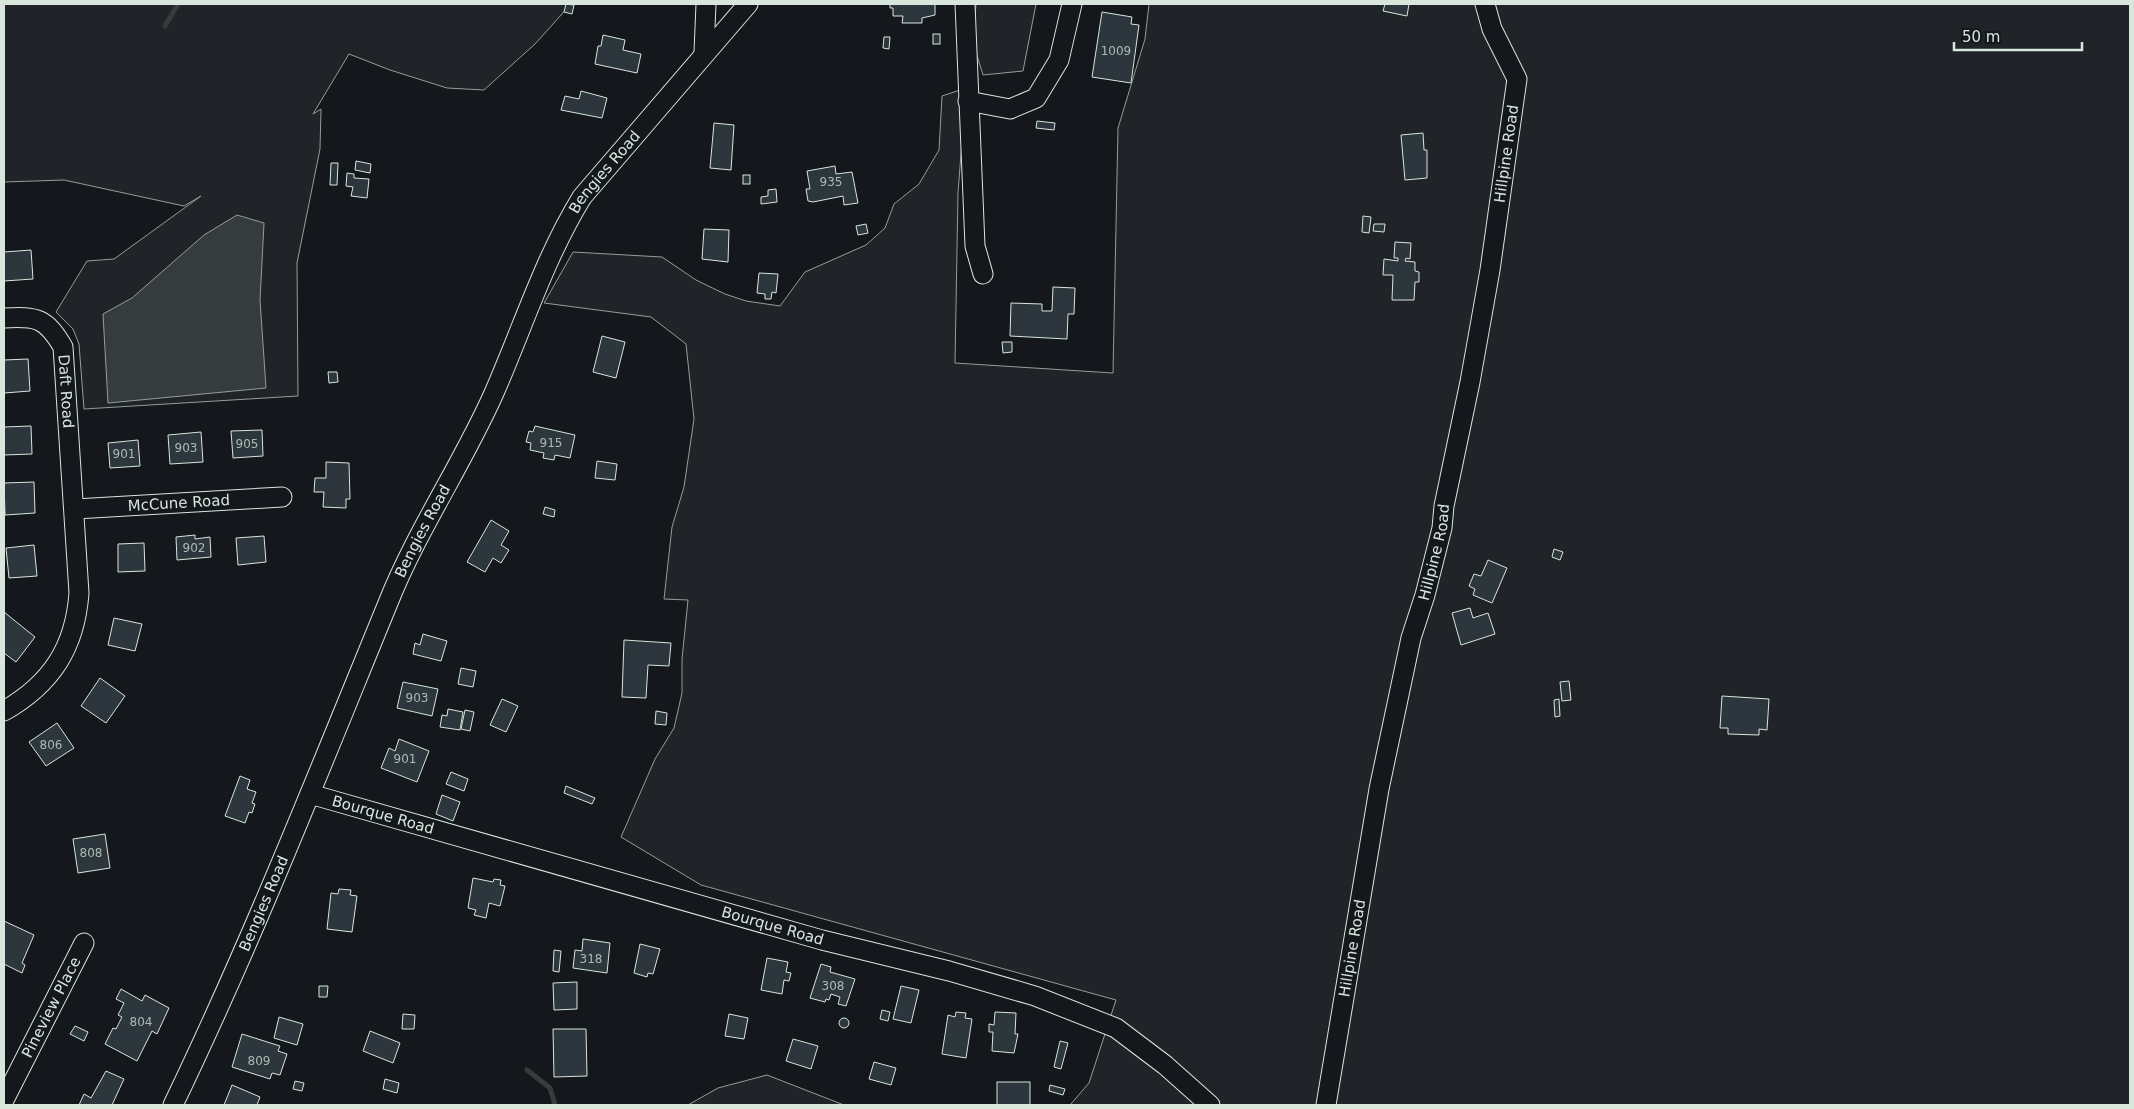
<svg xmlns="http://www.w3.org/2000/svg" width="2134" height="1109" font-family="'DejaVu Sans',sans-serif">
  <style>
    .green { fill: #202428; stroke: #939e99 }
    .water { fill: #363b3e; stroke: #939e99 }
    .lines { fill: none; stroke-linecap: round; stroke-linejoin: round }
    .stream { stroke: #363b3e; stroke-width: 5 }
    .building { fill: #2c363c; stroke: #d8e6dc }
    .minor-casing { stroke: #d8e6dc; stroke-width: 21 }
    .minor { stroke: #14181c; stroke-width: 19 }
    .labels { text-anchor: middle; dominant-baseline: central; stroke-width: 4; stroke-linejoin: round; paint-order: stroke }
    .number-label { font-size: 12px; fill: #adbab4 }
    .street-label { font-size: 15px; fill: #d8e6dc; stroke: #14181c }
  </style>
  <rect width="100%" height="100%" fill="#14181c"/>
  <g class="green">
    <path d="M4 4H571L535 44 484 90 447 88 390 70 349 54 313 114 321 109 320 149 297 263 298 396 84 409 79 344 73 329 56 312 87 261 114 259 201 196 184 206 64 180 4 182Z"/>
    <path d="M976 4H1036L1023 71 983 75 973 43Z"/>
    <path d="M1149 4H2130V1105H1070L1089 1083 1116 1000 701 885 621 837 655 759 674 728 682 693V659L688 600 664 599 672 527 684 487 694 419 686 344 651 317 544 303 573 252 662 257 696 280 725 294 746 301 780 306 805 272 866 245 885 228 894 204 919 184 939 150 942 96 966 88 958 193 955 363 1113 373 1118 128 1145 39Z"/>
    <path d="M767 1075 844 1105H688L718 1088Z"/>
  </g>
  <path class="water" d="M237 215 264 223 260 300 266 388 108 403 103 314 132 298 204 235Z"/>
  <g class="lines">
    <g class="stream">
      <path d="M165 26 178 4"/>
      <path d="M527 1070 550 1088 555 1105"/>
    </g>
  </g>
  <g class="building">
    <path d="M566 4 574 5 572 14 564 12Z"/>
    <path d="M890 4H935V15L922 18V23H902L903 16H893V8H890Z"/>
    <path d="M1385 4H1409L1407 16 1383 11Z"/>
    <path d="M1102 12 1132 17 1131 24 1139 25 1131 83 1092 77Z"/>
    <rect x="933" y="34" width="7" height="10"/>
    <path d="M603 35 625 40 623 50 641 54 637 73 595 64 598 46H601Z"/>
    <path d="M884 37H890L889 49 883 48Z"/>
    <path d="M581 91 607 98 602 118 561 110 565 96 579 99Z"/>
    <path d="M1037 121 1055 123 1054 130 1036 128Z"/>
    <path d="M714 123 734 125 731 170 710 168Z"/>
    <path d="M1423 133 1424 150H1427V178L1405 180 1401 135Z"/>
    <path d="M356 161 371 164 370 173 355 170Z"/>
    <path d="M331 163H338L337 185H330Z"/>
    <path d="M835 166 836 174 852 172 858 203 844 205 843 196 813 202 808 201 806 189H810L807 171Z"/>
    <path d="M347 173 354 174V178L369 179 367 198 351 196 353 187 346 186Z"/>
    <rect x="743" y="175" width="7" height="9"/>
    <path d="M776 189 777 202 761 204V197L768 196V190Z"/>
    <path d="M1363 216 1371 217 1369 233 1362 232Z"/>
    <path d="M866 224 868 233 858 235 856 226Z"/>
    <path d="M1374 224H1385L1384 232 1373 231Z"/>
    <path d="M704 229 729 230 728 262 702 259Z"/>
    <path d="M1395 242 1411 243 1410 259 1406 258 1405 261 1415 262V271L1419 272V282H1415L1414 300H1392L1393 275H1383L1384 259 1398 261V258H1394Z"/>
    <path d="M31 250 33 279 4 281V252Z"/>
    <path d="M759 273 778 274 776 293 772 292 771 299H765V294L757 293Z"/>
    <path d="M1053 287 1075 288 1074 314H1068L1067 339 1010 336 1011 303 1042 304V311H1052Z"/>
    <path d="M602 336 625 342 616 378 593 372Z"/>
    <path d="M1002 342H1012V352L1003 353Z"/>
    <path d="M28 359 30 391 4 393V360Z"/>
    <path d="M328 372H337L338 382 329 383Z"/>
    <path d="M31 426 32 454 4 455V427Z"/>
    <path d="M535 426 575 435 570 458 555 455 554 460 543 458 544 453 530 450 531 443 526 442 529 431 533 432Z"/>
    <path d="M262 430 263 456 233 458 231 431Z"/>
    <path d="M201 432 203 462 170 464 168 435Z"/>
    <path d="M138 440 140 466 110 468 108 443Z"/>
    <path d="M597 461 617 464 615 480 595 478Z"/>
    <path d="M326 462 349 463 350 499H346V508L323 507 324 492H314L315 478H326Z"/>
    <path d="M34 482 35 513 5 515 4 483Z"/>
    <path d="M545 507 555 510 554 517 543 514Z"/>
    <path d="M491 520 509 531 501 545 509 550 501 563 493 558 485 572 467 562Z"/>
    <path d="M195 535V539L210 537 211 557 177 560 176 537Z"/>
    <path d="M264 536 266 562 238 565 236 538Z"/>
    <path d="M144 543 145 571 118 572V544Z"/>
    <path d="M34 545 37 576 9 578 6 548Z"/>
    <path d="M1554 549 1563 552 1560 560 1552 557Z"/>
    <path d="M1488 560 1507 568 1492 603 1473 595 1475 589 1469 586 1474 574 1481 576Z"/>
    <path d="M1470 608 1473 618 1488 613 1495 634 1461 645 1452 613Z"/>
    <path d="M4 612 35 637 16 662 4 653Z"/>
    <path d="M114 618 142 624 135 651 108 645Z"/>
    <path d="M423 634 447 641 441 661 413 654 415 643 420 645Z"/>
    <path d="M624 640 671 643 669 666 648 665 646 698 622 697Z"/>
    <path d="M461 668 476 671 473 687 458 684Z"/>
    <path d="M100 678 125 696 106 723 81 706Z"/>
    <path d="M1569 681 1571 700 1562 701 1560 682Z"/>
    <path d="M403 682 438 689 432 716 397 708Z"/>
    <path d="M1722 696 1769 699 1767 730 1759 729V735L1728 734V728H1720Z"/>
    <path d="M502 699 518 706 506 732 490 725Z"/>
    <path d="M1559 699 1560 716 1555 717 1554 700Z"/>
    <path d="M448 709 463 712 460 730 440 727 442 715 447 716Z"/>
    <path d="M465 710 474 712 470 731 461 729Z"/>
    <path d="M656 711 667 713 666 725 655 724Z"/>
    <path d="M57 723 74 748 46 766 29 742Z"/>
    <path d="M399 739 429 751 417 782 381 768 389 748 395 751Z"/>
    <path d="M451 772 468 779 464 791 446 784Z"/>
    <path d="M240 776 250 780 247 789 256 792 252 803 255 804 252 813 249 812 245 823 225 816Z"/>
    <path d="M566 786 595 798 592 804 564 793Z"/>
    <path d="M442 795 460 802 453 821 436 814Z"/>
    <path d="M105 834 110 868 78 873 73 839Z"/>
    <path d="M473 878 493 882 494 879 501 880 500 885 505 886 500 906 489 903 486 918 474 915 476 910 468 908Z"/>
    <path d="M339 889 351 890 350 895 357 896 352 932 327 929 331 893 338 894Z"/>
    <path d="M4 921 34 935 22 963 25 965 22 973 4 964Z"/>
    <path d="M583 939 610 943 607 973 573 968 575 950 582 951Z"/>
    <path d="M640 944 660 949 653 974 648 973 647 977 634 973Z"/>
    <path d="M554 950 561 951 559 972 553 971Z"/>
    <path d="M767 958 788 962 786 972 791 973 789 981 784 980 782 994 761 990Z"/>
    <path d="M821 964 831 967 830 972 855 979 846 1006 838 1004 840 997 831 994 829 1000 826 999 825 1002 810 998Z"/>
    <path d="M577 982V1009L554 1010 553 983Z"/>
    <path d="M319 986H328L327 997H319Z"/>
    <path d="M901 986 919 990 911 1023 893 1019Z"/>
    <path d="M121 989 142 1001 145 995 169 1008 157 1034 152 1031 137 1061 105 1044 113 1028 116 1029 122 1017 118 1015 124 1003 116 999Z"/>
    <path d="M882 1010 890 1012 888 1021 880 1019Z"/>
    <path d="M956 1012 966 1013 965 1018 972 1019 966 1058 942 1054 948 1015 955 1017Z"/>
    <path d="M995 1012 1016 1013 1015 1034H1018L1014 1053 992 1051 993 1032H989V1024L994 1025Z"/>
    <path d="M403 1014 415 1015 414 1029H402Z"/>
    <path d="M729 1014 748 1018 744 1039 725 1036Z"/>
    <path d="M279 1017 303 1024 297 1045 274 1038Z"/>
    <circle cx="844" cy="1023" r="5"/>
    <path d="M75 1026 88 1032 84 1041 70 1034Z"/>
    <path d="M553 1029H586L587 1076 554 1077Z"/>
    <path d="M370 1031 400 1043 393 1063 363 1051Z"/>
    <path d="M242 1034 280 1046 278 1051 287 1054 280 1075 272 1073 270 1079 232 1067Z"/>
    <path d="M793 1039 818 1046 811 1069 786 1061Z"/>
    <path d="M1060 1041 1068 1043 1061 1069 1054 1067Z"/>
    <path d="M874 1062 896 1068 891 1085 869 1079Z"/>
    <path d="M106 1071 124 1079 112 1105H79L84 1094 91 1098Z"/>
    <path d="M385 1079 399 1083 397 1093 383 1089Z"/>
    <path d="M295 1081 304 1083 302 1091 293 1089Z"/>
    <rect x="997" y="1082" width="33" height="23"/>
    <path d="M232 1085 260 1097 257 1105H224Z"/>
    <path d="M1050 1085 1065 1089 1063 1095 1049 1091Z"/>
  </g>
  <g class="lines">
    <g class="minor-casing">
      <g id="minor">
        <path d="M965 4 975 246 983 274"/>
        <path d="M704 52 706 4"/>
        <path d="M968 101 1010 109 1036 98 1059 60 1072 4"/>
        <path id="s1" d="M4 318C37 316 46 318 63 347L79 593C75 648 51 684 4 711"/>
        <path id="s2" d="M75 509 282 497"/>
        <path id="s3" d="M310 794 822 940 949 971 1035 996 1116 1028 1165 1065 1210 1105"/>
        <path id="s4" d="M4 1100 84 943"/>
        <path id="s5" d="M173 1105C252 941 319 771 388 603 417 530 462 465 494 393 523 327 544 259 582 197L748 4"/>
        <path id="s6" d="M1326 1105 1379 789 1411 638 1425 595 1442 528 1444 506 1470 382 1490 270 1517 79 1492 29 1485 4"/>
      </g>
    </g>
    <use href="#minor" class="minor"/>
  </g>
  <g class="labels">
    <g class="number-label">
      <text x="1116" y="51">1009</text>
      <text x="831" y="182">935</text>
      <text x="551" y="443">915</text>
      <text x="247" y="444">905</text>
      <text x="186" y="448">903</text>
      <text x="124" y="454">901</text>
      <text x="194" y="548">902</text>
      <text x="417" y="698">903</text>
      <text x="51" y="745">806</text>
      <text x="405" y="759">901</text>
      <text x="91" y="853">808</text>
      <text x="591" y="959">318</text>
      <text x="833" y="986">308</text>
      <text x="141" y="1022">804</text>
      <text x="259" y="1061">809</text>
    </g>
    <g class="street-label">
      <text stroke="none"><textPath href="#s6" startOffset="969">Hillpine Road</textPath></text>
      <text stroke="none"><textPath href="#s5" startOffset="1030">Bengies Road</textPath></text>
      <text stroke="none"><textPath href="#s1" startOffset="116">Daft Road</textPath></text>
      <text stroke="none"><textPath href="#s2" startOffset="104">McCune Road</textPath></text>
      <text stroke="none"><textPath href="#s5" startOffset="626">Bengies Road</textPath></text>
      <text stroke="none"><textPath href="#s6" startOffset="564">Hillpine Road</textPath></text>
      <text stroke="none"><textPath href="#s3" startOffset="76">Bourque Road</textPath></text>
      <text stroke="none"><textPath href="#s5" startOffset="221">Bengies Road</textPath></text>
      <text stroke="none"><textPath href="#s3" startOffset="481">Bourque Road</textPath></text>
      <text stroke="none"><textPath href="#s6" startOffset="159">Hillpine Road</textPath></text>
      <text stroke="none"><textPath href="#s4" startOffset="104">Pineview Place</textPath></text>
    </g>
  </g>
  <rect width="2134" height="1109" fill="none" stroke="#d8e6dc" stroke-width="10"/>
  <path d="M1954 42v8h128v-8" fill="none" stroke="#d8e6dc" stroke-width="2.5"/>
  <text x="1962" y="42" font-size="15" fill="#d8e6dc" stroke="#14181c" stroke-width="4" paint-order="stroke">50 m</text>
</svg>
